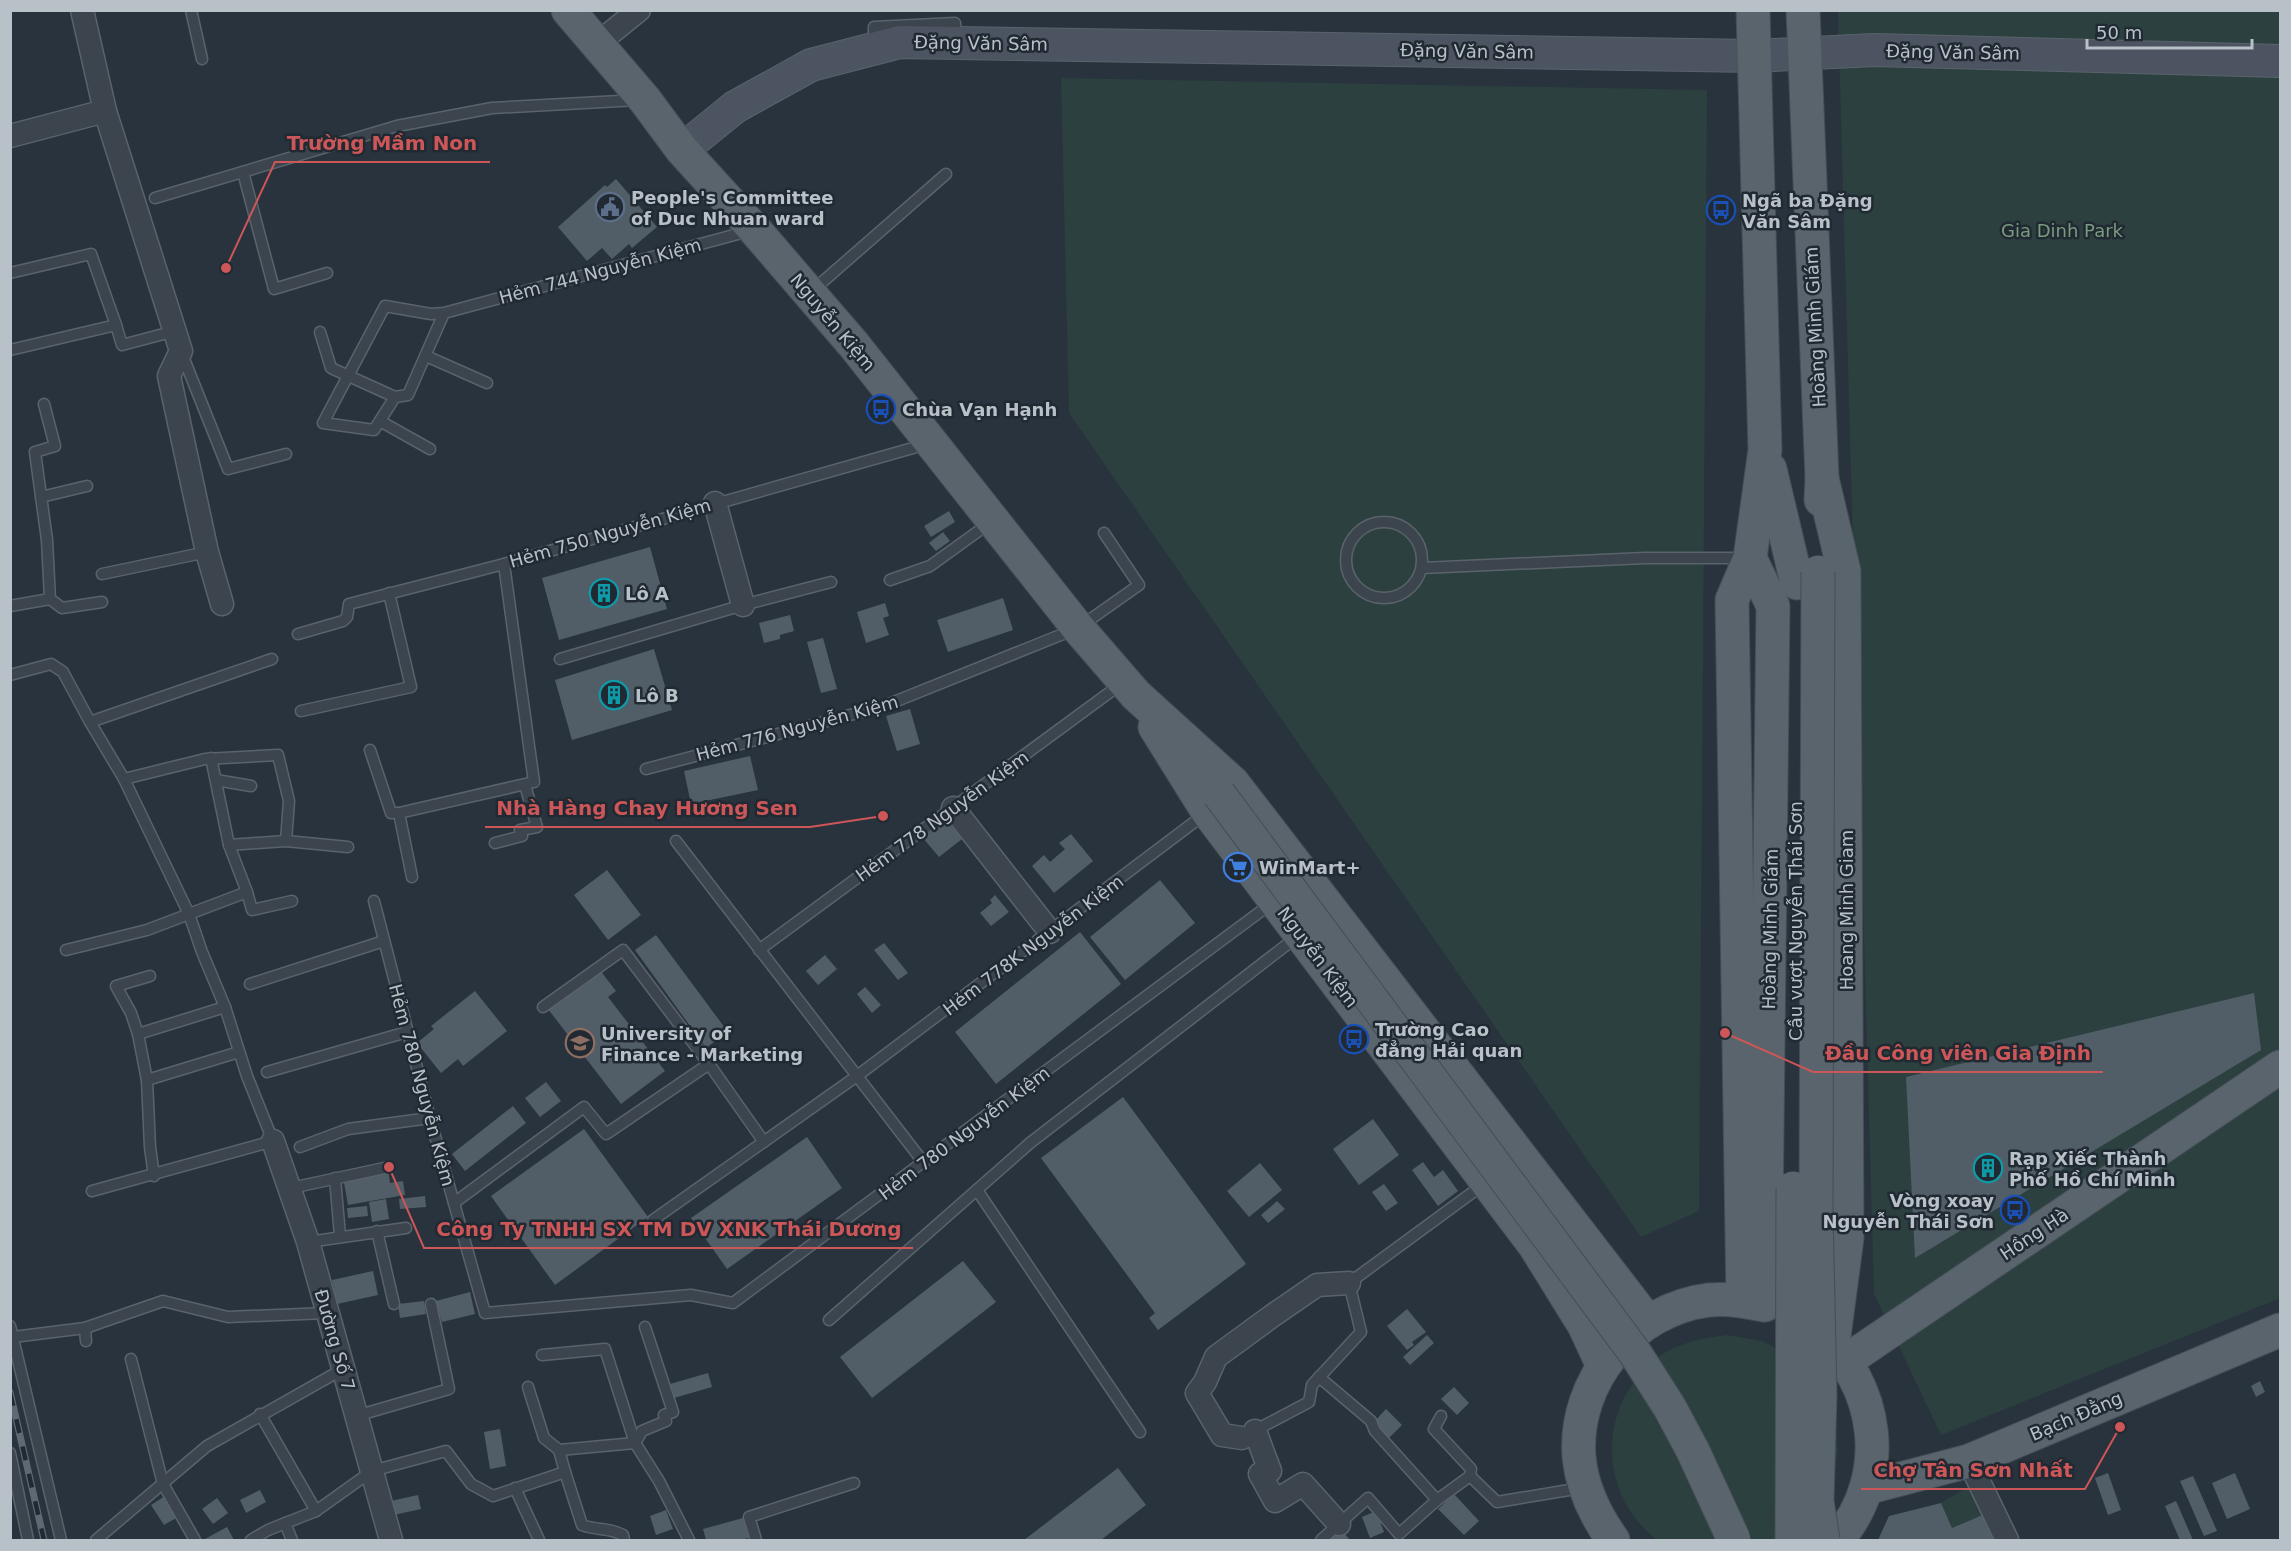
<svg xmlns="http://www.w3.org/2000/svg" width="2291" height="1551" font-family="'DejaVu Sans',sans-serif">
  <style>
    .green { fill: #2b403f }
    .building { fill: #525e67 }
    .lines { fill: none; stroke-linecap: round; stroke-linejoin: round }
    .lane-casing { stroke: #5a636b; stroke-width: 13 }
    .street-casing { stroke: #5a636b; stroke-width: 25 }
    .secondary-casing { stroke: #5a636b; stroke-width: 34 }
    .primary-casing { stroke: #454e56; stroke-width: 35 }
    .lane { stroke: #3c454d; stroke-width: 10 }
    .street { stroke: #3c454d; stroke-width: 22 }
    .secondary { stroke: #4b5460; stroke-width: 32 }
    .primary { stroke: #5a646d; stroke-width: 33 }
    .rail-casing { stroke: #5f6974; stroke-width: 7 }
    .rail { stroke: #212a32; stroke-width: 4.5; stroke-dasharray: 14; stroke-linecap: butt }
    .primary-bridge-casing { stroke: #454e56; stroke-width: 35; stroke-linecap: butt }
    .primary-bridge { stroke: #5a646d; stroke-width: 33 }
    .labels { text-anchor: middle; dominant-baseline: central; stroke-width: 5; stroke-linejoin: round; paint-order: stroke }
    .street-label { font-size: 18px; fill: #b8c0c8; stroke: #212a32 }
    .poi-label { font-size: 18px; font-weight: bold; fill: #b8c0c8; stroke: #212a32; text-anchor: start }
    .park-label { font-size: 18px; fill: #799b7e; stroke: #212a32 }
    .leader { fill: none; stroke: #cd5658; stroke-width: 2 }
    .callout-dot { fill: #cd5658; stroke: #212a32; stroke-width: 2 }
    .callout-label { font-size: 20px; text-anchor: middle; font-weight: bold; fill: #cd5658; stroke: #212a32; stroke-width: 5; stroke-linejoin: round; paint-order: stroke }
  </style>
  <rect width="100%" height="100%" fill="#28333d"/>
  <g class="green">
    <path d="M1284 11V10L1631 11V12Z"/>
    <path d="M1838 11H2280V1298L1941 1435 1874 1294Z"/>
    <path d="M1061 78 1707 90 1699 1211 1641 1237 1069 413Z"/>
    <path d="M1727 1335 1762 1341 1793 1357 1834 1415 1838 1450 1832 1485 1791 1540H1657C1613 1506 1599 1446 1625 1396 1634 1381 1646 1364 1661 1355 1682 1342 1703 1338 1727 1335Z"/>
    <path d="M1973 1484 1985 1514 1952 1528 1941 1503Z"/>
  </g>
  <g class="building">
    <path d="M616 179 657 227 632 248 629 244 612 259 602 248 587 261 558 227 605 185 607 187Z"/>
    <path d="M949 511 955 522 931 537 924 526Z"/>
    <path d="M943 532 950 541 936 551 929 543Z"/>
    <path d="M650 547 667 609 559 640 542 578Z"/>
    <path d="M1003 598 1013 630 948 652 937 620Z"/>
    <path d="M885 603 889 616 883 618 889 635 866 643 857 612Z"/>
    <path d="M790 615 794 631 780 635V639L764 643 759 623Z"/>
    <path d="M823 638 837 689 821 693 807 642Z"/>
    <path d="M654 649 672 710 572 740 555 680Z"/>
    <path d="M910 709 920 744 897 751 886 716Z"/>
    <path d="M750 756 758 790 691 804 684 771Z"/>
    <path d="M946 820 962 839 939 857 923 838Z"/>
    <path d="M1071 834 1093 861 1054 893 1032 866 1044 855 1050 862 1065 849 1059 843Z"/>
    <path d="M607 870 641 915 608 940 574 895Z"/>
    <path d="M1160 880 1195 923 1125 980 1090 937Z"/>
    <path d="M995 895 1009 912 991 926 980 913 992 903 990 900Z"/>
    <path d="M1080 932 1121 984 996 1084 955 1032Z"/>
    <path d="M656 935 728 1032 706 1048 635 950Z"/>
    <path d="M884 943 908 973 898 980 874 950Z"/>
    <path d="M825 955 837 969 818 985 806 971Z"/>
    <path d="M599 969 616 991 608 997 665 1071 621 1104 548 1009Z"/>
    <path d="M865 987 881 1005 872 1013 857 994Z"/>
    <path d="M475 991 507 1031 463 1066 458 1059 441 1073 417 1043 434 1029 431 1026Z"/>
    <path d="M2254 993 2261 1050 1915 1258 1906 1077Z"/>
    <path d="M546 1082 561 1101 540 1117 525 1098Z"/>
    <path d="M1123 1097 1246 1264 1158 1330 1149 1318 1155 1313 1041 1158Z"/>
    <path d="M513 1106 526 1123 465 1171 452 1154Z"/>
    <path d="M1373 1119 1399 1155 1359 1185 1333 1149Z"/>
    <path d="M584 1129 648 1217 555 1285 491 1196Z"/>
    <path d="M807 1137 842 1188 727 1269 691 1218Z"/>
    <path d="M1423 1162 1434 1177 1443 1170 1458 1191 1438 1206 1412 1170Z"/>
    <path d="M1260 1163 1282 1190 1249 1217 1227 1191Z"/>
    <path d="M388 1169 390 1183 403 1181 405 1195 348 1205 343 1177Z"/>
    <path d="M1384 1184 1398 1203 1386 1211 1372 1192Z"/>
    <path d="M425 1196 426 1207 400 1209 399 1199Z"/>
    <path d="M386 1199 389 1219 372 1222 369 1202Z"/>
    <path d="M1277 1201 1285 1209 1268 1223 1261 1215Z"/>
    <path d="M367 1206 368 1216 348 1218 347 1208Z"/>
    <path d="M963 1261 996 1302 872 1398 840 1357Z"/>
    <path d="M373 1271 378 1295 337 1304 332 1280Z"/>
    <path d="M470 1292 475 1314 442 1322 436 1301Z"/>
    <path d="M424 1301 426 1314 400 1318 398 1304Z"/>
    <path d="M1407 1309 1426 1332 1412 1342 1414 1345 1407 1350 1387 1326Z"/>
    <path d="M1427 1335 1434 1343 1410 1365 1403 1357Z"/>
    <path d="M708 1373 712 1387 674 1398 670 1384Z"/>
    <path d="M2260 1381 2265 1392 2256 1397 2251 1386Z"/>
    <path d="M1454 1387 1469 1403 1457 1415 1441 1399Z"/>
    <path d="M1386 1409 1402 1425 1389 1438 1373 1423Z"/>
    <path d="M500 1429 506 1466 490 1469 484 1432Z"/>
    <path d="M1118 1468 1146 1505 1101 1540H1024Z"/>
    <path d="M2108 1473 2121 1510 2108 1515 2095 1478Z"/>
    <path d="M2235 1473 2250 1509 2227 1519 2212 1483Z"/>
    <path d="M2193 1476 2217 1531 2204 1536 2180 1481Z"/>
    <path d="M260 1490 266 1502 246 1513 240 1500Z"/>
    <path d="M1454 1494 1479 1521 1464 1535 1438 1509Z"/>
    <path d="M418 1495 421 1509 389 1516 386 1502Z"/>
    <path d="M165 1496 178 1517 164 1525 151 1505Z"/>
    <path d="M217 1498 228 1513 213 1524 202 1509Z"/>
    <path d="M2176 1501 2193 1540H2180L2165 1506Z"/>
    <path d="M1941 1503 1952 1528 1985 1514 1998 1540H1878L1889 1516Z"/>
    <path d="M666 1510 673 1529 656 1535 650 1516Z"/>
    <path d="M1376 1511 1384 1532 1370 1538 1362 1517Z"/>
    <path d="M743 1518 749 1538 741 1540H706L703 1529Z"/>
    <path d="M227 1527 234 1540H203Z"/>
    <path d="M1339 1527 1350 1540H1322Z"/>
  </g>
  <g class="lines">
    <g class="lane-casing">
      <g id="lane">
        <path d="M191 10 202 59"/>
        <path d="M874 46V27L955 23 956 39"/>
        <path d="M243 172 274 289 327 273"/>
        <path d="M155 198 397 126 492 108 638 100"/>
        <path d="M10 273 91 254 116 325"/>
        <path d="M812 291 946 174"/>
        <path d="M444 313 408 395 395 397 374 430 323 423 385 306 431 314 444 313 749 231"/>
        <path d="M320 332 331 368 395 397"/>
        <path d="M10 350 116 325 122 345 175 331"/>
        <path d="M182 354 228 469 286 454"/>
        <path d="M426 356 487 383"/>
        <path d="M44 404 55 446 35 452 47 540 50 599 62 608 102 602"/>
        <path d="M380 421 430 449"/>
        <path d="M41 497 87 486"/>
        <circle cx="1384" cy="560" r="38"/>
        <path d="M1422 568 1645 558H1745"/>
        <path d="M102 574 207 552"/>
        <path d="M890 580 930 566 991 522"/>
        <path d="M10 606 50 599"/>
        <path d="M298 634 343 621 347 617 349 604 504 564 927 444"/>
        <path d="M560 659 743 605 831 582"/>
        <path d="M10 675 51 664 63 672 90 722 124 779 189 914 202 952 225 1007 247 1076 273 1141 92 1191"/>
        <path d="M301 711 411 687 389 593"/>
        <path d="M90 722 272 659"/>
        <path d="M370 750 391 813H399"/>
        <path d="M211 758 229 845 286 841"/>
        <path d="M646 769 884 706 1078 628 1139 585 1104 533"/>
        <path d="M124 779 205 759 278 755 289 801 286 841 348 847"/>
        <path d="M216 780 251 786"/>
        <path d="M676 841 924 1163"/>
        <path d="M495 843 522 836 520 830 537 827 525 785"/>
        <path d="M412 877 399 813 534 782 504 564"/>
        <path d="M247 892 252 910 292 901"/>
        <path d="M374 901 430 1118 485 1313 691 1295 733 1303 1272 903"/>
        <path d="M66 950 147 930 247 892 229 845"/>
        <path d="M759 950 1121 684"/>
        <path d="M250 984 384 941"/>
        <path d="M225 1007 138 1034 147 1080 239 1052"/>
        <path d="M138 1034 131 1013 116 986 150 976"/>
        <path d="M709 1064 764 1142"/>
        <path d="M267 1072 407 1032"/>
        <path d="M147 1080 150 1147 154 1176"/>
        <path d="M300 1147 348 1129 430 1118"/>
        <path d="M335 1178 340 1236"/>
        <path d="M291 1188 389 1167"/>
        <path d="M977 1190 1140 1432"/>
        <path d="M454 1203 584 1107 606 1134 709 1064 623 950 543 1007"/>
        <path d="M653 1220 857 1076 1205 814"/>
        <path d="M377 1231 394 1304"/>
        <path d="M308 1242 406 1228"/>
        <path d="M829 1320 1030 1143 1298 936"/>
        <path d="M10 1326 61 1540"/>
        <path d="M85 1328 86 1341"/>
        <path d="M13 1337 85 1328 163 1301 228 1317 327 1313"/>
        <path d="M542 1355 605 1349 635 1443 659 1481 689 1540"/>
        <path d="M131 1359 163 1484 195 1540"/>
        <path d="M1319 1377 1371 1421 1375 1431 1437 1500"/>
        <path d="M528 1387 544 1438 559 1450"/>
        <path d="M260 1414 316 1511"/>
        <path d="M356 1416 449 1389 431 1304"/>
        <path d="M1441 1416 1434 1429 1471 1469 1470 1476"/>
        <path d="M1254 1431 1309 1402 1312 1385 1361 1332 1349 1283 1484 1184"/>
        <path d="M10 1453 28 1540"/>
        <path d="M565 1472 582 1525C598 1531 608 1527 623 1535L624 1540"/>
        <path d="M515 1488 539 1540"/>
        <path d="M285 1523 292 1540"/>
        <path d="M96 1540 207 1446 343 1369"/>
        <path d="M251 1540 268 1530 316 1511 372 1471 446 1451 471 1484 493 1496 565 1472 559 1450 635 1443 642 1431 666 1421 664 1415 673 1412 645 1327"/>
        <path d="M756 1540 749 1517 854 1483"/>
        <path d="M1321 1540 1368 1498 1399 1534 1437 1500 1470 1476 1497 1502 1581 1488"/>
      </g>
    </g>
    <g class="street-casing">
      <g id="street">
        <path d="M82 10 105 111 181 351 169 376 207 552 222 604"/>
        <path d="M597 44 639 10"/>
        <path d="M10 136 105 111"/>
        <path d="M715 503 743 605"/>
        <path d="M953 808 1050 932"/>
        <path d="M273 1141 308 1242 391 1540"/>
        <path d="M1255 1431 1270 1471 1260 1474 1275 1501 1303 1484 1339 1524"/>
        <path d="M1242 1438 1222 1435 1197 1393 1205 1382 1216 1357 1272 1316 1317 1285 1349 1283"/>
        <path d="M1969 1461 2007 1540"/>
      </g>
    </g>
    <g class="secondary-casing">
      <path id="secondary" d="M682 150 735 107 811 65 900 42 1753 56 1874 50 2280 61"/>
    </g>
    <g class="primary-casing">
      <g id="primary">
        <path d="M568 10 645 100 682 150 755 230 854 345 1078 628 1136 695 1233 783 1648 1322"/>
        <path d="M1803 10 1822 478 1821 500"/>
        <path d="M1770 469 1797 583"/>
        <path d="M1822 478 1844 571 1847 1238 1833 1344"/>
        <path d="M1750 558 1773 606 1765 1305"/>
        <path d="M1155 727 1208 812 1535 1246 1584 1325 1603 1366"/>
        <path d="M1743 1300 1732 600 1750 558 1765 450 1753 10"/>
        <path d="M1817 1331C1880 1384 1892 1477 1837 1540"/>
        <path d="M1846 1361 2280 1067"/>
        <path d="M1866 1488 1969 1461 2280 1330"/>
        <path d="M1613 1540C1595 1515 1582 1489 1579 1457 1573 1381 1633 1309 1709 1300 1727 1298 1745 1301 1763 1305"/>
      </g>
    </g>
    <use href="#lane" class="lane"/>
    <use href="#street" class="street"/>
    <use href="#secondary" class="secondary"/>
    <use href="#primary" class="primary"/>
    <g class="rail-casing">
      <path id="rail" d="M10 1392 44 1540"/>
    </g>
    <use href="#rail" class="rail"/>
    <g class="primary-bridge-casing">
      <g id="primary-bridge">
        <path d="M1818 572 1816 1211 1820 1394 1817 1501 1823 1540"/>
        <path d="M1219 794 1635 1353 1670 1408 1693 1451 1734 1540"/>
        <path d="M1792 1540 1793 1188"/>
      </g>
    </g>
    <use href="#primary-bridge" class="primary-bridge"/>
  </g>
  <defs>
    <g id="civic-ring" transform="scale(1.5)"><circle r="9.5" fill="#212a32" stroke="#5c6f8a" stroke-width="1.5"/><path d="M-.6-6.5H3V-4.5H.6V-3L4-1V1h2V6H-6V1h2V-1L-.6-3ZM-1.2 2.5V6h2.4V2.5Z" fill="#5c6f8a"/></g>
    <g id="bus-ring" transform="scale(1.5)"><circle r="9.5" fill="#212a32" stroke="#1a4fb4" stroke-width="1.5"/><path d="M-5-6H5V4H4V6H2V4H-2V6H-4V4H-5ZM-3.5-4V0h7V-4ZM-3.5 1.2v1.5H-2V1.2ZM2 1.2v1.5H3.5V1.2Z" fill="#1a4fb4"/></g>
    <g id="building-ring" transform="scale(1.5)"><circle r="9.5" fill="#212a32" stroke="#0f9aa8" stroke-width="1.5"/><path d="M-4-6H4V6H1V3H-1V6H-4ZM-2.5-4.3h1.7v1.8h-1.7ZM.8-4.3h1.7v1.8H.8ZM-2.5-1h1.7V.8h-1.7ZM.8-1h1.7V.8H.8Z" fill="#0f9aa8"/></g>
    <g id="supermarket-ring" transform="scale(1.5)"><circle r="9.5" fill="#212a32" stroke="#3f7fe0" stroke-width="1.5"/><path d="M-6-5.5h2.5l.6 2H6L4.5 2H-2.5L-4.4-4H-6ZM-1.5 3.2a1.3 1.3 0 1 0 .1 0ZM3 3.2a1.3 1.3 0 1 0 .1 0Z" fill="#3f7fe0"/></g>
    <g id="university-ring" transform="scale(1.5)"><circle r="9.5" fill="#212a32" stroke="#8d6e63" stroke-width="1.5"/><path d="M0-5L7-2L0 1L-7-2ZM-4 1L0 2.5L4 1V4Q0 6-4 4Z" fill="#8d6e63"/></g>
  </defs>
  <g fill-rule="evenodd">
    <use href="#civic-ring" x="610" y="207"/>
    <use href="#bus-ring" x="1721" y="210"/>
    <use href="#bus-ring" x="881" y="409"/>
    <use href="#building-ring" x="604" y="593"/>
    <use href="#building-ring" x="614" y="695"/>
    <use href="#supermarket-ring" x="1238" y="867"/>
    <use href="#bus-ring" x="1354" y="1039"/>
    <use href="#university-ring" x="580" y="1043"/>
    <use href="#building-ring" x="1988" y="1168"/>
    <use href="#bus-ring" x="2015" y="1210"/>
  </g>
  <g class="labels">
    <g class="street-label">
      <text transform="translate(981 43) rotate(1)">Đặng Văn Sâm</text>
      <text transform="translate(1467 51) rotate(1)">Đặng Văn Sâm</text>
      <text transform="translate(1953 52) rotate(1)">Đặng Văn Sâm</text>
      <text transform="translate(600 271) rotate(-15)">Hẻm 744 Nguyễn Kiệm</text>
      <text transform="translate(833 322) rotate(50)">Nguyễn Kiệm</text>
      <text transform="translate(1815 327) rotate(-93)">Hoàng Minh Giám</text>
      <text transform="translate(610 533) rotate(-16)">Hẻm 750 Nguyễn Kiệm</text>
      <text transform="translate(797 728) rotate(-15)">Hẻm 776 Nguyễn Kiệm</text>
      <text transform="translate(942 816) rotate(-36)">Hẻm 778 Nguyễn Kiệm</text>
      <text transform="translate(1846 910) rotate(-90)">Hoang Minh Giam</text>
      <text transform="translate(1795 921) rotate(-90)">Cầu vượt Nguyễn Thái Sơn</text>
      <text transform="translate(1770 929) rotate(-89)">Hoàng Minh Giám</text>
      <text transform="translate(1033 945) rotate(-37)">Hẻm 778K Nguyễn Kiệm</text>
      <text transform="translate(1318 957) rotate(53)">Nguyễn Kiệm</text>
      <text transform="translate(422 1085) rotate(75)">Hẻm 780 Nguyễn Kiệm</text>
      <text transform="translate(964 1133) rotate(-37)">Hẻm 780 Nguyễn Kiệm</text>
      <text transform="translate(2034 1234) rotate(-34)">Hồng Hà</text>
      <text transform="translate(335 1340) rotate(74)">Đường Số 7</text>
      <text transform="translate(2076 1416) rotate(-23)">Bạch Đằng</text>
    </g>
    <g class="poi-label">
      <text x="631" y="197">People's Committee<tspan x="631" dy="21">of Duc Nhuan ward</tspan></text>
      <text x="1742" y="200">Ngã ba Đặng<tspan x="1742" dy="21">Văn Sâm</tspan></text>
      <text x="902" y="409">Chùa Vạn Hạnh</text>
      <text x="625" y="593">Lô A</text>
      <text x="635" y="695">Lô B</text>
      <text x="1259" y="867">WinMart+</text>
      <text x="1375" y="1029">Trường Cao<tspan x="1375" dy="21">đẳng Hải quan</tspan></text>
      <text x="601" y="1033">University of<tspan x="601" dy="21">Finance - Marketing</tspan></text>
      <text x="2009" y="1158">Rạp Xiếc Thành<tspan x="2009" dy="21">Phố Hồ Chí Minh</tspan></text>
      <text x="1994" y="1200" text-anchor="end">Vòng xoay<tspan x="1994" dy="21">Nguyễn Thái Sơn</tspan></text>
    </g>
    <g class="park-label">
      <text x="2062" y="230">Gia Dinh Park</text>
    </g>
  </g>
  <path class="leader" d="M226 268L275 162H490M883 816L810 827H485M1725 1033L1813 1072H2103M389 1167L424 1248H913M2120 1427L2085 1489H1861"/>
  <g class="callout-dot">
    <circle cx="226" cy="268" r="6"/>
    <circle cx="883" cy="816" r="6"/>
    <circle cx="1725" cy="1033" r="6"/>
    <circle cx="389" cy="1167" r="6"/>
    <circle cx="2120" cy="1427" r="6"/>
  </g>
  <g class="callout-label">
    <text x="382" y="150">Trường Mầm Non</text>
    <text x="647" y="815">Nhà Hàng Chay Hương Sen</text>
    <text x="1958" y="1060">Đầu Công viên Gia Định</text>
    <text x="669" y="1236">Công Ty TNHH SX TM DV XNK Thái Dương</text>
    <text x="1973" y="1477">Chợ Tân Sơn Nhất</text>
  </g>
  <rect width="2291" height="1551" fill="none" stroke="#b8c0c8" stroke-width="24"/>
  <path d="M2087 39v9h165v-9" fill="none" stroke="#b8c0c8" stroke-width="3"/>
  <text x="2096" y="39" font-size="18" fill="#b8c0c8" stroke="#212a32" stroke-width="4.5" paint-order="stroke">50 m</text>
</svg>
